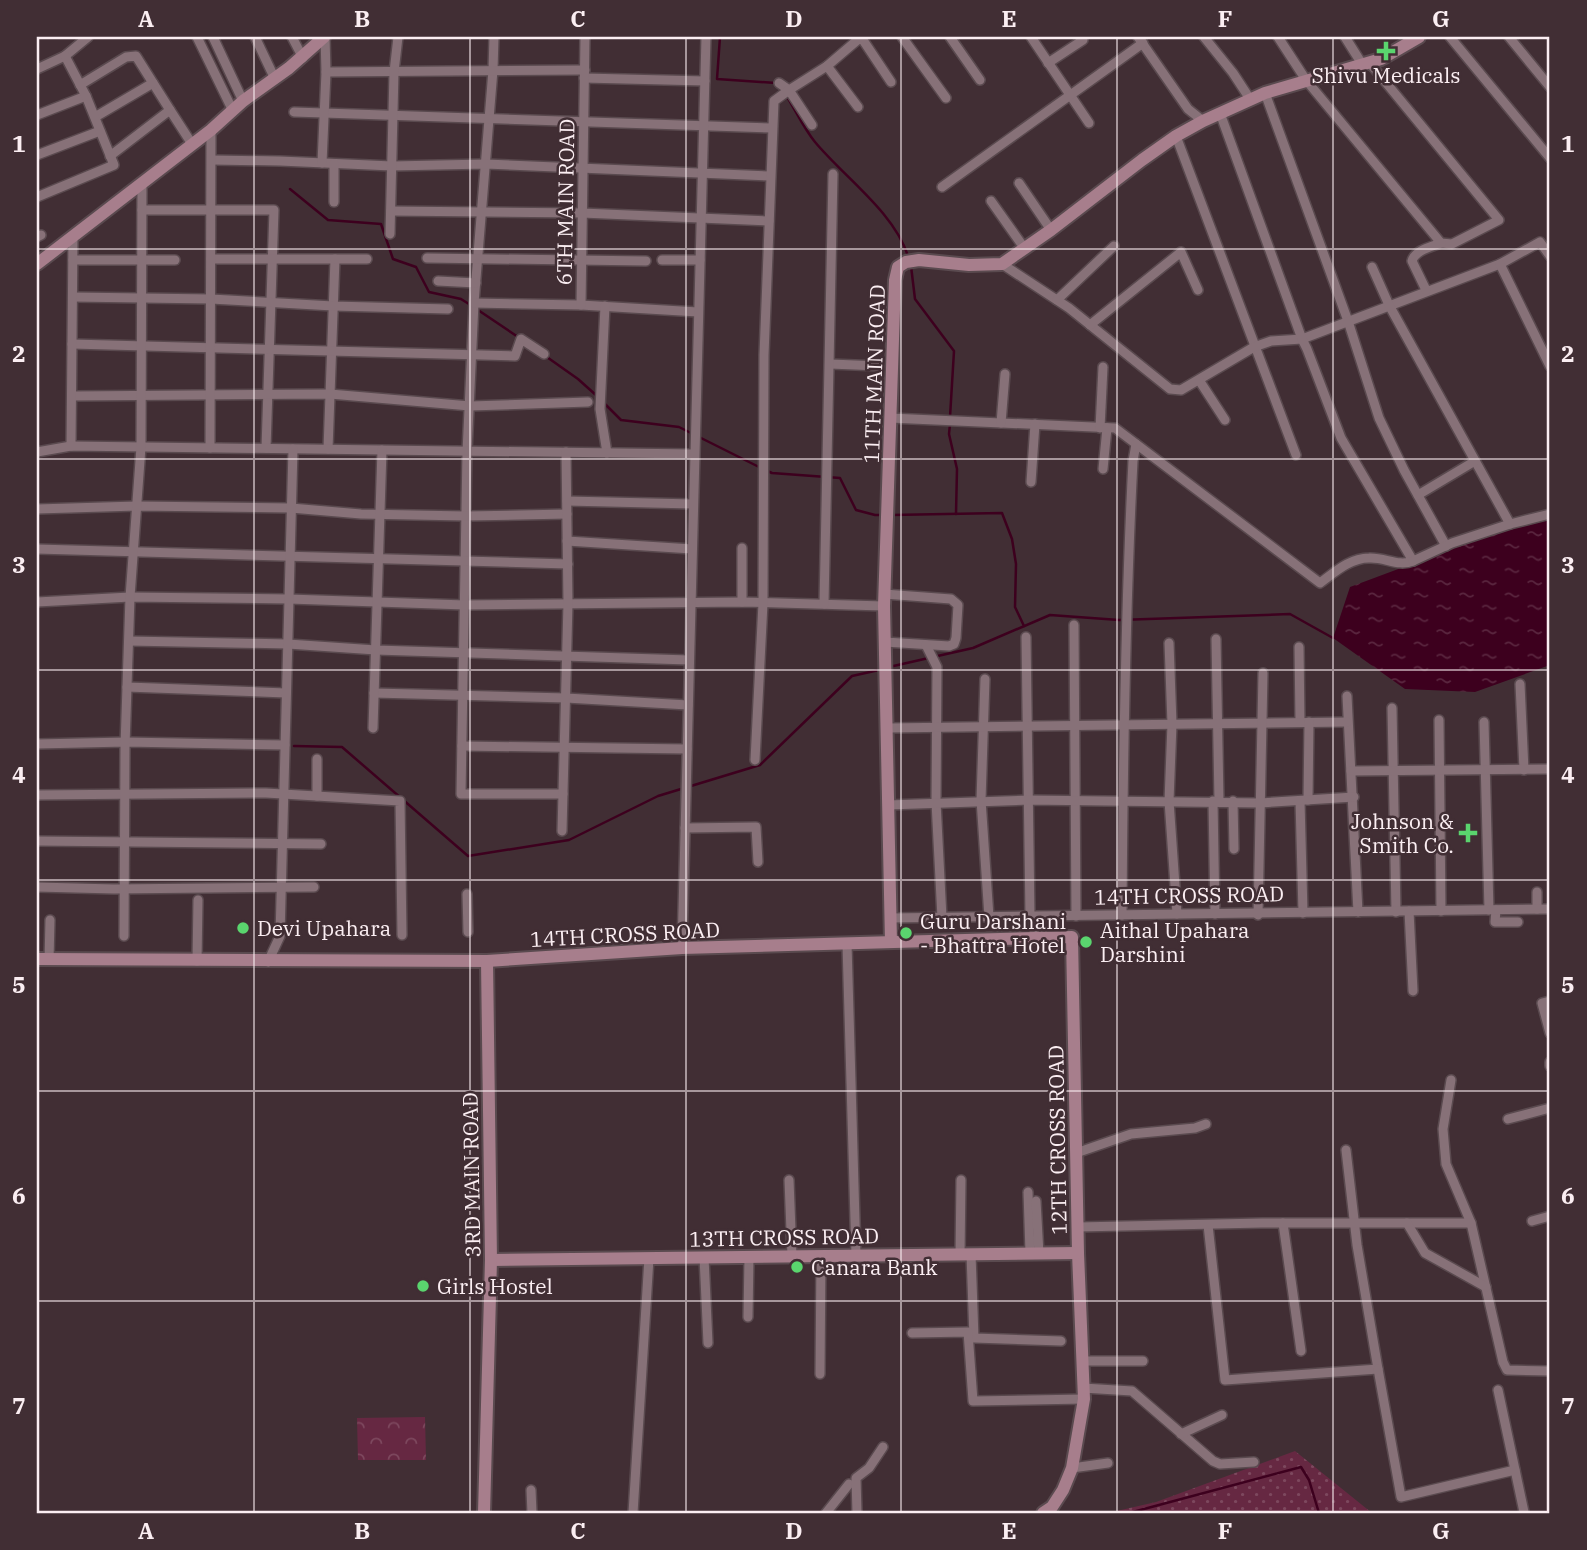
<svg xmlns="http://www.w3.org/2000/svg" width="1587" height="1550" font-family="'IBM Plex Serif',serif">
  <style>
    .grass { fill: url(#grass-dots) }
    .park { fill: url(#park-crowns) }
    .water { fill: url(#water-ripples) }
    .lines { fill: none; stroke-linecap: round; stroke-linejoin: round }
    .stream { stroke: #3d001e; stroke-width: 2.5 }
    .street-casing { stroke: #5a4a4f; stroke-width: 12 }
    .secondary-casing { stroke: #5a4a4f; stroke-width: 16 }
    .street { stroke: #877178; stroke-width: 9 }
    .secondary { stroke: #a77e8c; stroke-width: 12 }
    .grid { fill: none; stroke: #fbeef2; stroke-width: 2; stroke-opacity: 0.55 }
    .poi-dot { fill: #5ad56e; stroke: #412e34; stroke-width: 2.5 }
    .labels { text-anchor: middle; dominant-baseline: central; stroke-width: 5; stroke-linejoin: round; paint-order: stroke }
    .poi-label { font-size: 21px; fill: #fbeef2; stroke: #412e34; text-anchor: start }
    .street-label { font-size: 21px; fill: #fbeef2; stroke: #412e34 }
    .neatline { fill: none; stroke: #fbeef2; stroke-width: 2.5 }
    .grid-label { font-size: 23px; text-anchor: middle; font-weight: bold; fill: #fbeef2 }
  </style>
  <defs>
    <pattern id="grass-dots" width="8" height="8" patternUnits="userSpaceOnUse" patternTransform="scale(1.75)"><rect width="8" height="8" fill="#662842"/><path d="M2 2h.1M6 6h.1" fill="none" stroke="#7d485e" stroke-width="1.8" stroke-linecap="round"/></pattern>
    <pattern id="park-crowns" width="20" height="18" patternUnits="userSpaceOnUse" patternTransform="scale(1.75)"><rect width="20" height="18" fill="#662842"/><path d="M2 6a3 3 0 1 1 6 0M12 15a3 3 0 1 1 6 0" fill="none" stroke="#7d485e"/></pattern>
    <pattern id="water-ripples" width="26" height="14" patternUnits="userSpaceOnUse" patternTransform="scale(1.75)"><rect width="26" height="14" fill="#3d001e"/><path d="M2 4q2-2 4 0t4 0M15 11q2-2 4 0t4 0" fill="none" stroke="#5a263f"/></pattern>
  </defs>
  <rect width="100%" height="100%" fill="#412e34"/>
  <path class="grass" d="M1295 1451 1372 1513H1108L1156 1502Z"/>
  <path class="park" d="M425 1417 426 1460H358L357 1418Z"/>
  <path class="water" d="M1550 518V665L1475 692 1405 689 1333 638 1350 587 1500 531Z"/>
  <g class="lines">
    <g class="stream">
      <path d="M720 37 717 79 776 83"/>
      <path d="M786 95C796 111 804 129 815 142 844 177 894 212 908 256"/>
      <path d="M290 189 328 220 381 224 393 259 416 267 429 292 461 299 472 306"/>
      <path d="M911 266 915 299 954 351 950 417"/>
      <path d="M478 310 518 337"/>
      <path d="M544 355 578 379 597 396"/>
      <path d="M604 403 621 420 679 427 693 434"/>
      <path d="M950 424 949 434 957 469 956 514"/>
      <path d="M699 437 759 467"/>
      <path d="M765 470 772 473 840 478 856 510 875 515H885"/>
      <path d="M891 515 1002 513 1012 539 1016 564 1015 607 1024 626"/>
      <path d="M889 667 973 648 1050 615 1119 620 1290 614 1333 638"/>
      <path d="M294 746 342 747 468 856 569 840 658 796 760 765 852 676 879 670"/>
      <path d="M1129 1513 1301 1467 1309 1480 1319 1513"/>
      <path d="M1545 1513 1550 1509"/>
    </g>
    <g class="street-casing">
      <g id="street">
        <path d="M197 37 233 111"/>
        <path d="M213 37 243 101"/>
        <path d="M255 37 275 79"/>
        <path d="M292 37 303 58"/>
        <path d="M494 37 493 70 474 303 467 452 461 794H563"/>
        <path d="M902 37 946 98"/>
        <path d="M950 37 980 80"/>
        <path d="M1031 37 1089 123"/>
        <path d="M1138 37 1188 109 1203 121"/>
        <path d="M1204 37 1233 73 1250 99"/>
        <path d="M1278 37 1306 80 1441 243 1452 244 1499 220 1369 62"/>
        <path d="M1345 37 1362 64"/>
        <path d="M1450 37 1550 158"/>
        <path d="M1509 37 1550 87"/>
        <path d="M1048 63 1083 40 1081 37"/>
        <path d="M827 66 858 107"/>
        <path d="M37 69 65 56 88 37"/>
        <path d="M326 72 585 70"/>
        <path d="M584 78 705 81"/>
        <path d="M779 83 789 90 827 66 861 37 891 82"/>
        <path d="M80 85 126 57 136 56 170 110"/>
        <path d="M1265 93 1348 321 1379 418 1404 470 1446 546"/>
        <path d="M294 112 772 128"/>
        <path d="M37 115 86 96"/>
        <path d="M95 117 153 83"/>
        <path d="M1176 136 1296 455"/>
        <path d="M37 155 100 131"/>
        <path d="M110 156 170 110 192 144"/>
        <path d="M212 160 280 161 392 166 486 164 770 176"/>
        <path d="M322 163 326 72 325 37"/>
        <path d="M334 164V202"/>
        <path d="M1019 183 1051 230"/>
        <path d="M942 187 1143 43"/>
        <path d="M37 197 114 165 86 96 65 56"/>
        <path d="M991 201 1025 249"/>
        <path d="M142 210H274L266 448"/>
        <path d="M391 211 582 213 769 221"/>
        <path d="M390 234 394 72 398 37"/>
        <path d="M37 237 41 235"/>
        <path d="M427 258 646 261"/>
        <path d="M211 259H335L328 449"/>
        <path d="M335 259H367"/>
        <path d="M73 260H175"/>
        <path d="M662 260H700"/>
        <path d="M1002 264 1069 308 1170 389 1181 390 1254 347 1271 341 1302 339 1500 264 1540 242 1550 256"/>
        <path d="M1500 264 1550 366"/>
        <path d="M1372 267 1389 305 1510 524"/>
        <path d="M438 281 476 283"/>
        <path d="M1426 290 1412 261C1415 250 1431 247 1441 243"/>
        <path d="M73 297 211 299 333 306 448 309"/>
        <path d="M1057 300 1114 246"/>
        <path d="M474 303 581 305 698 312"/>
        <path d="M581 305 585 37"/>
        <path d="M605 306 600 409 607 453"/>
        <path d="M1090 325 1181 252 1198 290"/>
        <path d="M72 344 515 356 521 339 544 354"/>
        <path d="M830 364 880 366"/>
        <path d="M1199 380 1225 420"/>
        <path d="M72 396 330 394 470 406 588 402"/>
        <path d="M890 418 1115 428 1320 583C1335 572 1350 558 1369 558 1385 557 1398 567 1413 561L1341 438 1307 349 1302 339 1220 113"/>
        <path d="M1001 423 1005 374"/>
        <path d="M1100 428 1103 367"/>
        <path d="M71 446 73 236"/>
        <path d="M210 448 211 130"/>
        <path d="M37 452 71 446 694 454"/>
        <path d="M1103 469 1107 428"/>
        <path d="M1031 482 1035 424"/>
        <path d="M1418 495 1475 461"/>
        <path d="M567 501 693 504"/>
        <path d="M37 509 137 506 291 508 361 514 466 516 567 514"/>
        <path d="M567 541 692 549"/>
        <path d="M37 549 568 564"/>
        <path d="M1413 561 1452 543 1510 524 1550 514"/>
        <path d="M884 594 951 599 958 605 956 638 954 644 949 646 885 642"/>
        <path d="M37 602 130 597 289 599 465 605 742 602 884 606"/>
        <path d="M742 602V548"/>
        <path d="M824 604 833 174"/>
        <path d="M1074 625 1076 916"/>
        <path d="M1026 637 1030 916 1036 938"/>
        <path d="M1216 639 1219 801"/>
        <path d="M129 641 288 644 376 650 689 660"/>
        <path d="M1169 643 1172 724 1169 801 1177 914"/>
        <path d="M926 645 937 667 936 802 942 918"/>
        <path d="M1299 647 1300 722"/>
        <path d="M985 679 981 800 989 917"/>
        <path d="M1520 684 1524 770"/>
        <path d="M127 687 286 693"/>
        <path d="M374 693 566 698 688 705"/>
        <path d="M1347 696 1358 912"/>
        <path d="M1392 708 1396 912"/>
        <path d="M1439 720 1441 911"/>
        <path d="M1484 722 1489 910"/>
        <path d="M373 728 382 450"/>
        <path d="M888 728 1347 722"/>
        <path d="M37 744 126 742 285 745"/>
        <path d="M462 746 687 749"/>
        <path d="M317 759V796"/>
        <path d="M755 760 763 603 764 355 774 101 789 90 812 125"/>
        <path d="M1351 771 1550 769"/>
        <path d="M37 795 266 793 400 801 402 935"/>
        <path d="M1308 800 1309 722"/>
        <path d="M1213 801 1215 914"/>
        <path d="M1233 801 1234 849"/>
        <path d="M1300 801 1303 913"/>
        <path d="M888 805 1029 800 1260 803 1354 797"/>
        <path d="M685 828 756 827 758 862"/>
        <path d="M562 831 568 603 566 452"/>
        <path d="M37 841 321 844"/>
        <path d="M37 887 114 889 314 887"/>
        <path d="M1537 892V909"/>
        <path d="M467 894 468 932"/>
        <path d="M1496 910 1495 922H1518"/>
        <path d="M1409 911 1413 991"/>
        <path d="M1122 915C1123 764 1125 613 1133 461L1136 444"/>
        <path d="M1258 915 1263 673"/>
        <path d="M890 918 1550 909"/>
        <path d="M124 936 125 746 130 597 141 447 142 183"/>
        <path d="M847 944 856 1255"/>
        <path d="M682 948 706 37"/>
        <path d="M49 960 50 920"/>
        <path d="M197 961 198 900"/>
        <path d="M268 962 280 936 293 449"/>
        <path d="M1550 1001 1542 1003 1550 1033"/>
        <path d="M1550 1062V1066"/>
        <path d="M1451 1080 1443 1129 1446 1164 1471 1223 1503 1362 1507 1370 1550 1371"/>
        <path d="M1508 1119 1550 1108"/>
        <path d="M1076 1153 1131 1134 1195 1128 1206 1124"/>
        <path d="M789 1180 792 1256"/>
        <path d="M1028 1192 1030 1253"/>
        <path d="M1036 1201 1039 1254"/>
        <path d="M1532 1221 1550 1216"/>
        <path d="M1283 1223 1301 1351"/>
        <path d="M1407 1223H1471"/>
        <path d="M1208 1225 1225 1380 1378 1369 1357 1245 1346 1150"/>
        <path d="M1078 1227 1262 1223H1407L1425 1253 1486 1287"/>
        <path d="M960 1254 961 1180"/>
        <path d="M971 1254 974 1338 1061 1341"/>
        <path d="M704 1257 708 1343"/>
        <path d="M748 1317 749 1257"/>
        <path d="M912 1333 968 1332 973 1401 1084 1399"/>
        <path d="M1082 1361H1143"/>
        <path d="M1378 1369 1401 1497 1515 1470"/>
        <path d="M820 1374 821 1256"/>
        <path d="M1083 1388 1132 1391 1213 1461 1220 1464 1254 1462"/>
        <path d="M1498 1390 1524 1512"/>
        <path d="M1181 1434 1222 1415"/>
        <path d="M1072 1468 1108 1463"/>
        <path d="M531 1490 532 1513"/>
        <path d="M633 1513 649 1258"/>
        <path d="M826 1513 849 1484"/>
        <path d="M857 1513 856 1478 869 1468 883 1447"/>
      </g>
    </g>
    <g class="secondary-casing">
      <g id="secondary">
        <path d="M37 264 211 130 243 101 289 68 324 37"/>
        <path d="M891 942 884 606 895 280 898 267 906 262 919 260 969 265 1002 264 1051 230 1142 160 1176 136 1203 121 1265 93 1381 59 1419 37"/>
        <path d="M37 959 487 961 682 948 1072 937 1078 1253 1084 1399 1072 1468 1063 1490 1052 1507 1043 1513"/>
        <path d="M491 1260 1078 1253"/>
        <path d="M484 1513 491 1260 487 961"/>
      </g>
    </g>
    <use href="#street" class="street"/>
    <use href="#secondary" class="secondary"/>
  </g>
  <path class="grid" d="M254 37V1513M470 37V1513M686 37V1513M901 37V1513M1117 37V1513M1333 37V1513M37 249H1550M37 459H1550M37 670H1550M37 880H1550M37 1091H1550M37 1301H1550"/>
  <g class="poi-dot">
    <path d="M1382.5 40.5h7v7h7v7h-7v7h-7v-7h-7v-7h7z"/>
    <path d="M1464.5 822.5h7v7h7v7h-7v7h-7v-7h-7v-7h7z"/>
    <circle cx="243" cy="928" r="7"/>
    <circle cx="906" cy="933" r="7"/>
    <circle cx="1086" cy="942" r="7"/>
    <circle cx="797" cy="1267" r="7"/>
    <circle cx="423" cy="1286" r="7"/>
  </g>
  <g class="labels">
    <g class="poi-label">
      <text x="1386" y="75" text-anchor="middle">Shivu Medicals</text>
      <text x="1454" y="821" text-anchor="end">Johnson &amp;<tspan x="1454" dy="24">Smith Co.</tspan></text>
      <text x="920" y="921">Guru Darshani<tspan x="920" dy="24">- Bhattra Hotel</tspan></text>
      <text x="257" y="928">Devi Upahara</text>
      <text x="1100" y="930">Aithal Upahara<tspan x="1100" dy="24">Darshini</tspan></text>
      <text x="811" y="1267">Canara Bank</text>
      <text x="437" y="1286">Girls Hostel</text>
    </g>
    <g class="street-label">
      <text transform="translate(565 202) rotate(-89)">6TH MAIN ROAD</text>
      <text transform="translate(874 374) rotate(-88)">11TH MAIN ROAD</text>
      <text transform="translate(1189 895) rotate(-1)">14TH CROSS ROAD</text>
      <text transform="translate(625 934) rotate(-3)">14TH CROSS ROAD</text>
      <text transform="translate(1057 1140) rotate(-91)">12TH CROSS ROAD</text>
      <text transform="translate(471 1175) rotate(-91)">3RD MAIN ROAD</text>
      <text transform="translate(784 1237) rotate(-1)">13TH CROSS ROAD</text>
    </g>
  </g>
  <rect width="1587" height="1550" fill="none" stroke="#412e34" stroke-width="77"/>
  <rect x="38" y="38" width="1510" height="1474" class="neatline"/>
  <g class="grid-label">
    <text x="146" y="27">A</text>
    <text x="362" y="27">B</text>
    <text x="578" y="27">C</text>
    <text x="794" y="27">D</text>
    <text x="1009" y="27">E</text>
    <text x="1225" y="27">F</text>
    <text x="1441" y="27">G</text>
    <text x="19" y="152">1</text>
    <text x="1568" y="152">1</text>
    <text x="19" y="362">2</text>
    <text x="1568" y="362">2</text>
    <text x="19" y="573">3</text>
    <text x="1568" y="573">3</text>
    <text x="19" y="783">4</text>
    <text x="1568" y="783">4</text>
    <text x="19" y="993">5</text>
    <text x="1568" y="993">5</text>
    <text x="19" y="1204">6</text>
    <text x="1568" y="1204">6</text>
    <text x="19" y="1414">7</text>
    <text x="1568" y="1414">7</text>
    <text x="146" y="1539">A</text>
    <text x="362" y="1539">B</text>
    <text x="578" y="1539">C</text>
    <text x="794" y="1539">D</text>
    <text x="1009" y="1539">E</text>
    <text x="1225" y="1539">F</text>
    <text x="1441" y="1539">G</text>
  </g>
</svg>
